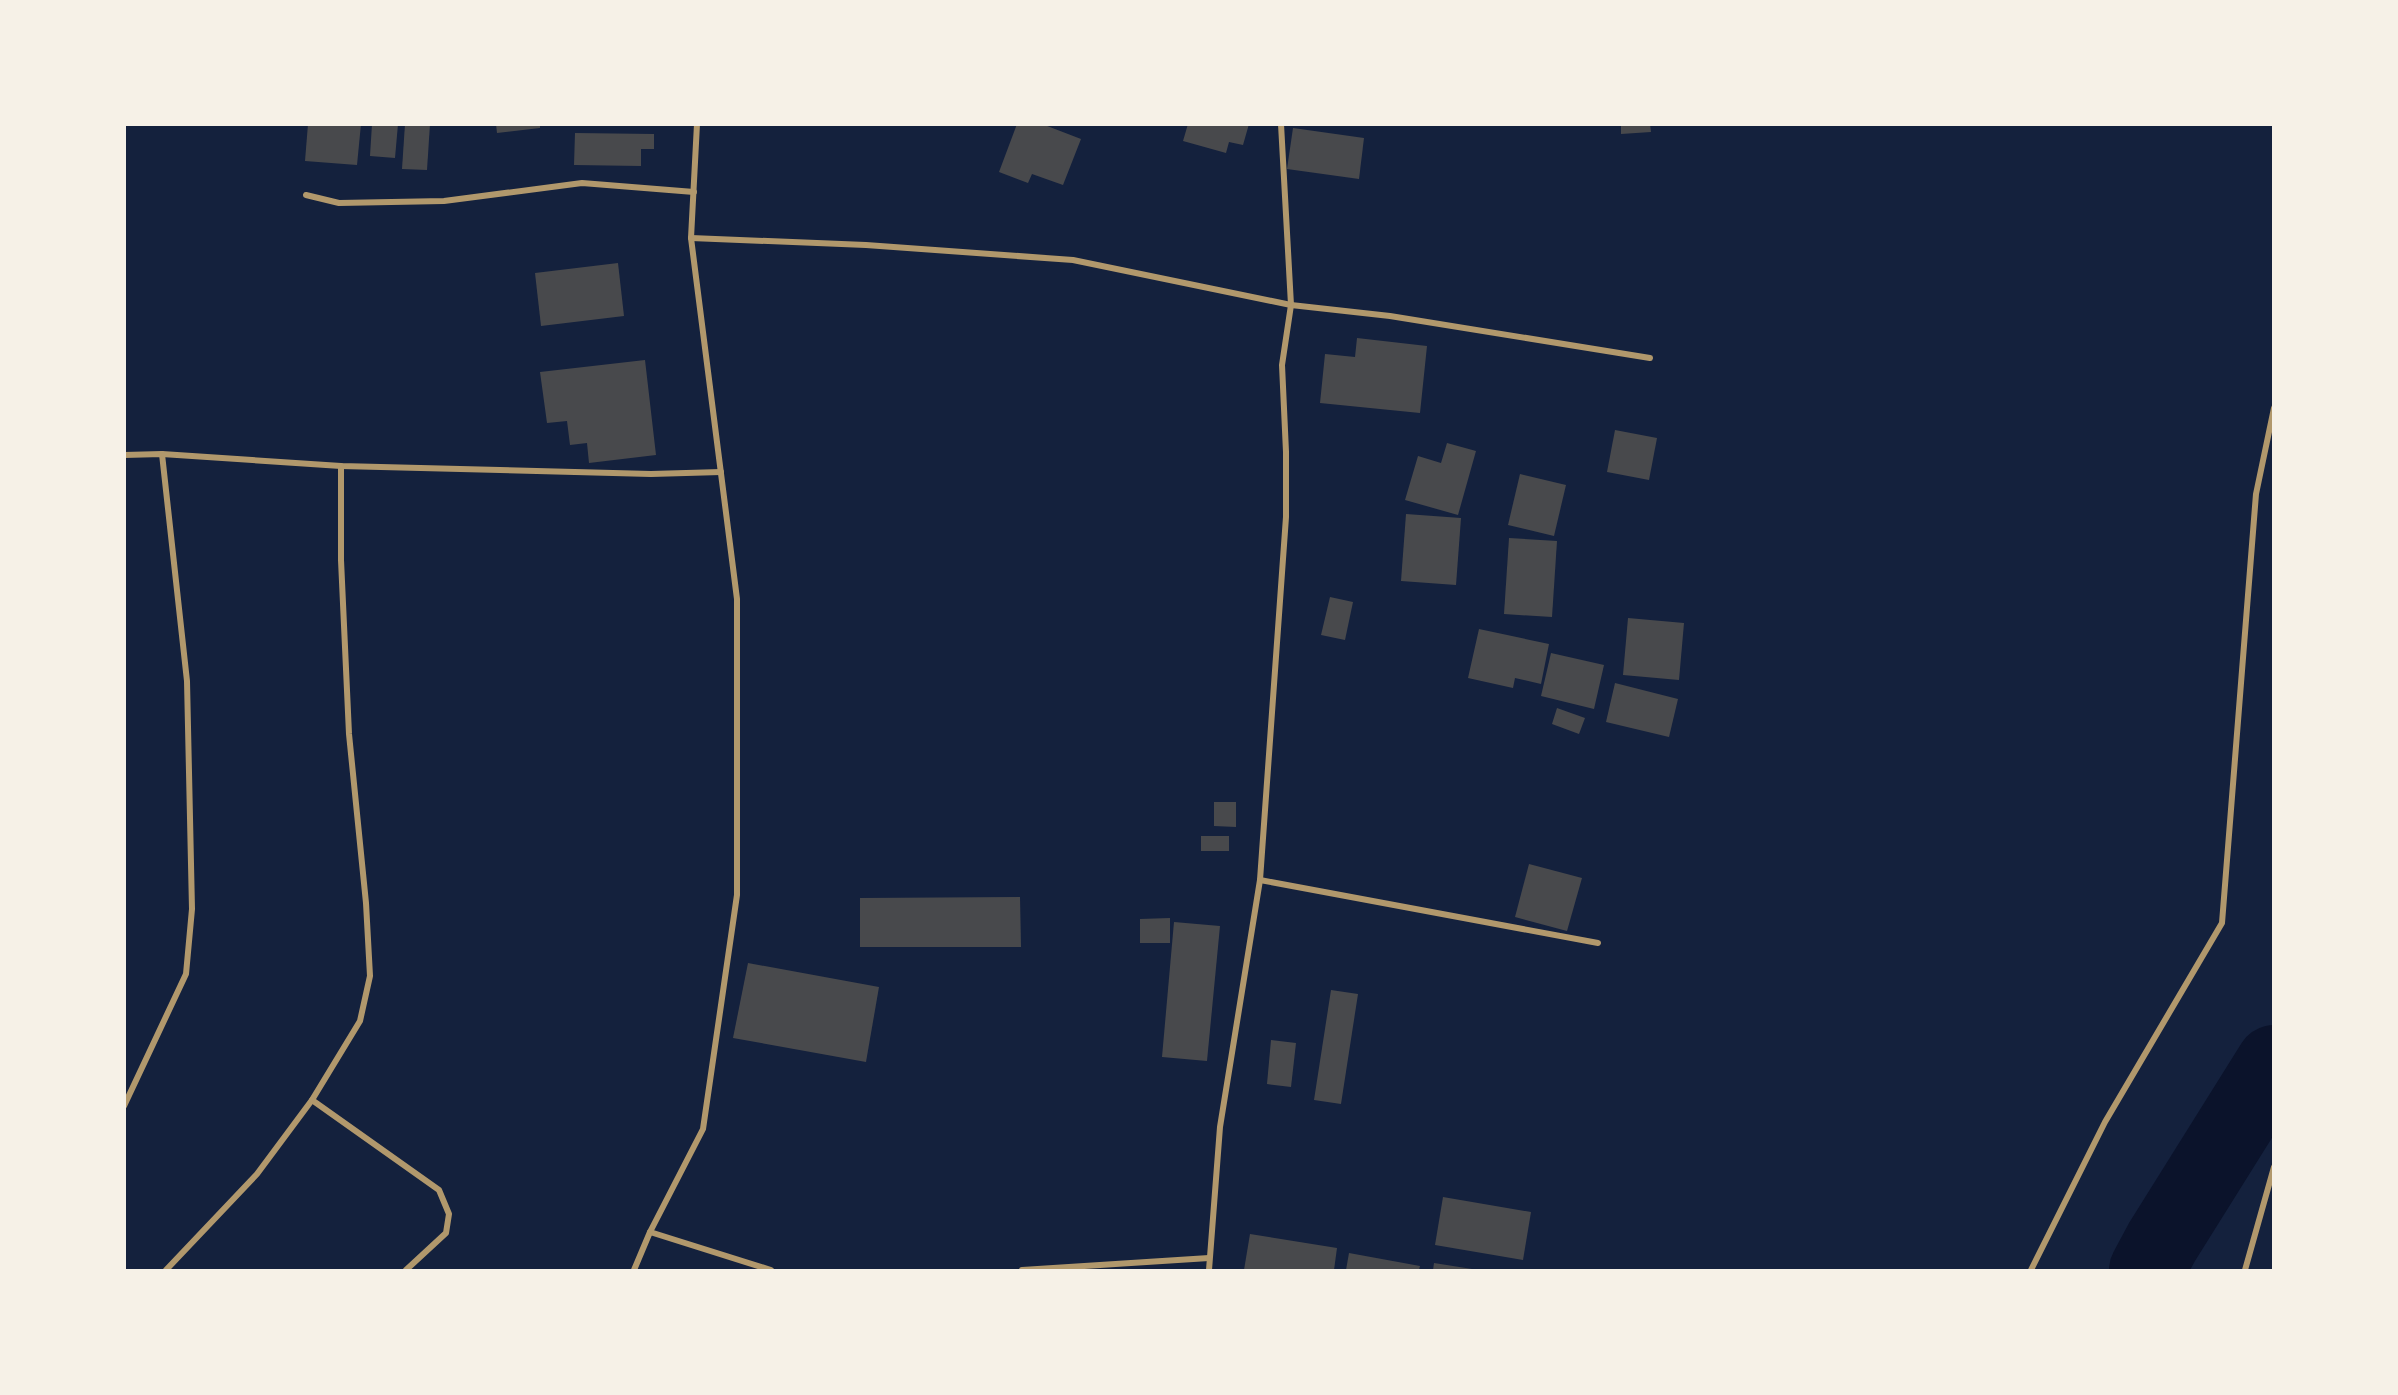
<svg xmlns="http://www.w3.org/2000/svg" width="2398" height="1395" font-family="Inter,sans-serif">
  <style>
    .lines { fill: none; stroke-linecap: round; stroke-linejoin: round }
    .river { stroke: #0b132b; stroke-width: 76 }
    .building { fill: #48494c }
    .minor { stroke: #b1986c; stroke-width: 6 }
  </style>
  <rect width="100%" height="100%" fill="#14213d"/>
  <g class="lines">
    <path class="river" d="M2147 1270 2162 1242 2274 1063"/>
  </g>
  <g class="building">
    <path d="M308 124H361L357 165 305 161Z"/>
    <path d="M372 124H398L395 158 370 156Z"/>
    <path d="M405 124H430L427 170 402 169Z"/>
    <path d="M496 124H540V128L497 133Z"/>
    <path d="M1017 124H1042L1081 139 1063 185 1032 174 1028 183 999 172Z"/>
    <path d="M1188 124H1249L1243 145 1229 142 1226 153 1183 141Z"/>
    <path d="M1621 124H1650L1651 132 1621 134Z"/>
    <path d="M1293 128 1364 138 1359 179 1287 169Z"/>
    <path d="M575 133 654 134V149H641V166L574 165Z"/>
    <path d="M618 263 624 316 541 326 535 273Z"/>
    <path d="M1357 338 1427 346 1420 413 1320 403 1325 354 1355 357Z"/>
    <path d="M645 360 656 455 589 463 587 443 570 445 567 421 547 423 540 372Z"/>
    <path d="M1615 430 1657 438 1649 480 1607 472Z"/>
    <path d="M1447 443 1476 451 1458 515 1405 500 1418 456 1441 463Z"/>
    <path d="M1520 474 1566 485 1554 536 1508 525Z"/>
    <path d="M1406 514 1461 518 1456 585 1401 581Z"/>
    <path d="M1509 538 1557 541 1552 617 1504 614Z"/>
    <path d="M1330 597 1353 602 1345 640 1321 635Z"/>
    <path d="M1628 618 1684 623 1679 680 1623 675Z"/>
    <path d="M1479 629 1549 644 1541 684 1515 678 1513 688 1468 678Z"/>
    <path d="M1551 653 1604 665 1594 709 1541 696Z"/>
    <path d="M1615 683 1678 699 1669 737 1606 722Z"/>
    <path d="M1557 708 1585 718 1579 734 1552 724Z"/>
    <path d="M1214 802H1236V827L1214 826Z"/>
    <rect x="1201" y="836" width="28" height="15"/>
    <path d="M1529 864 1582 878 1567 931 1515 917Z"/>
    <path d="M1020 897 1021 947H860V898Z"/>
    <path d="M1170 918V943H1140V919Z"/>
    <path d="M1174 922 1220 926 1207 1061 1162 1057Z"/>
    <path d="M748 963 879 987 866 1062 733 1038Z"/>
    <path d="M1331 990 1358 994 1341 1104 1314 1100Z"/>
    <path d="M1271 1040 1296 1043 1291 1087 1267 1084Z"/>
    <path d="M1443 1197 1531 1212 1523 1260 1435 1245Z"/>
    <path d="M1250 1234 1337 1248 1334 1270H1244Z"/>
    <path d="M1349 1253 1420 1266 1419 1270H1346Z"/>
    <path d="M1434 1263 1472 1269V1270H1433Z"/>
  </g>
  <g class="lines">
    <g class="minor">
      <path d="M306 195 339 203 444 201 582 183 694 192"/>
      <path d="M691 238 866 245 1073 260 1291 305 1390 316 1650 358"/>
      <path d="M124 455 162 454 341 466 651 474 721 472"/>
      <path d="M341 466V560L349 734 366 903 370 976 360 1021 312 1100 439 1190 449 1214 446 1233 406 1270"/>
      <path d="M1260 880 1598 943"/>
      <path d="M124 1106 186 974 192 909 187 681 162 454"/>
      <path d="M650 1232 771 1270"/>
      <path d="M166 1270 257 1174 312 1100"/>
      <path d="M634 1270 650 1232 703 1129 737 895V599L691 238 697 124"/>
      <path d="M1022 1270 1209 1258"/>
      <path d="M1209 1270 1220 1127 1260 880 1286 517V452L1282 365 1291 305 1281 124"/>
      <path d="M2031 1270 2105 1122 2222 923 2256 494 2274 408"/>
      <path d="M2245 1270 2274 1167"/>
    </g>
  </g>
  <rect width="2398" height="1395" fill="none" stroke="#f6f1e7" stroke-width="252"/>
</svg>
